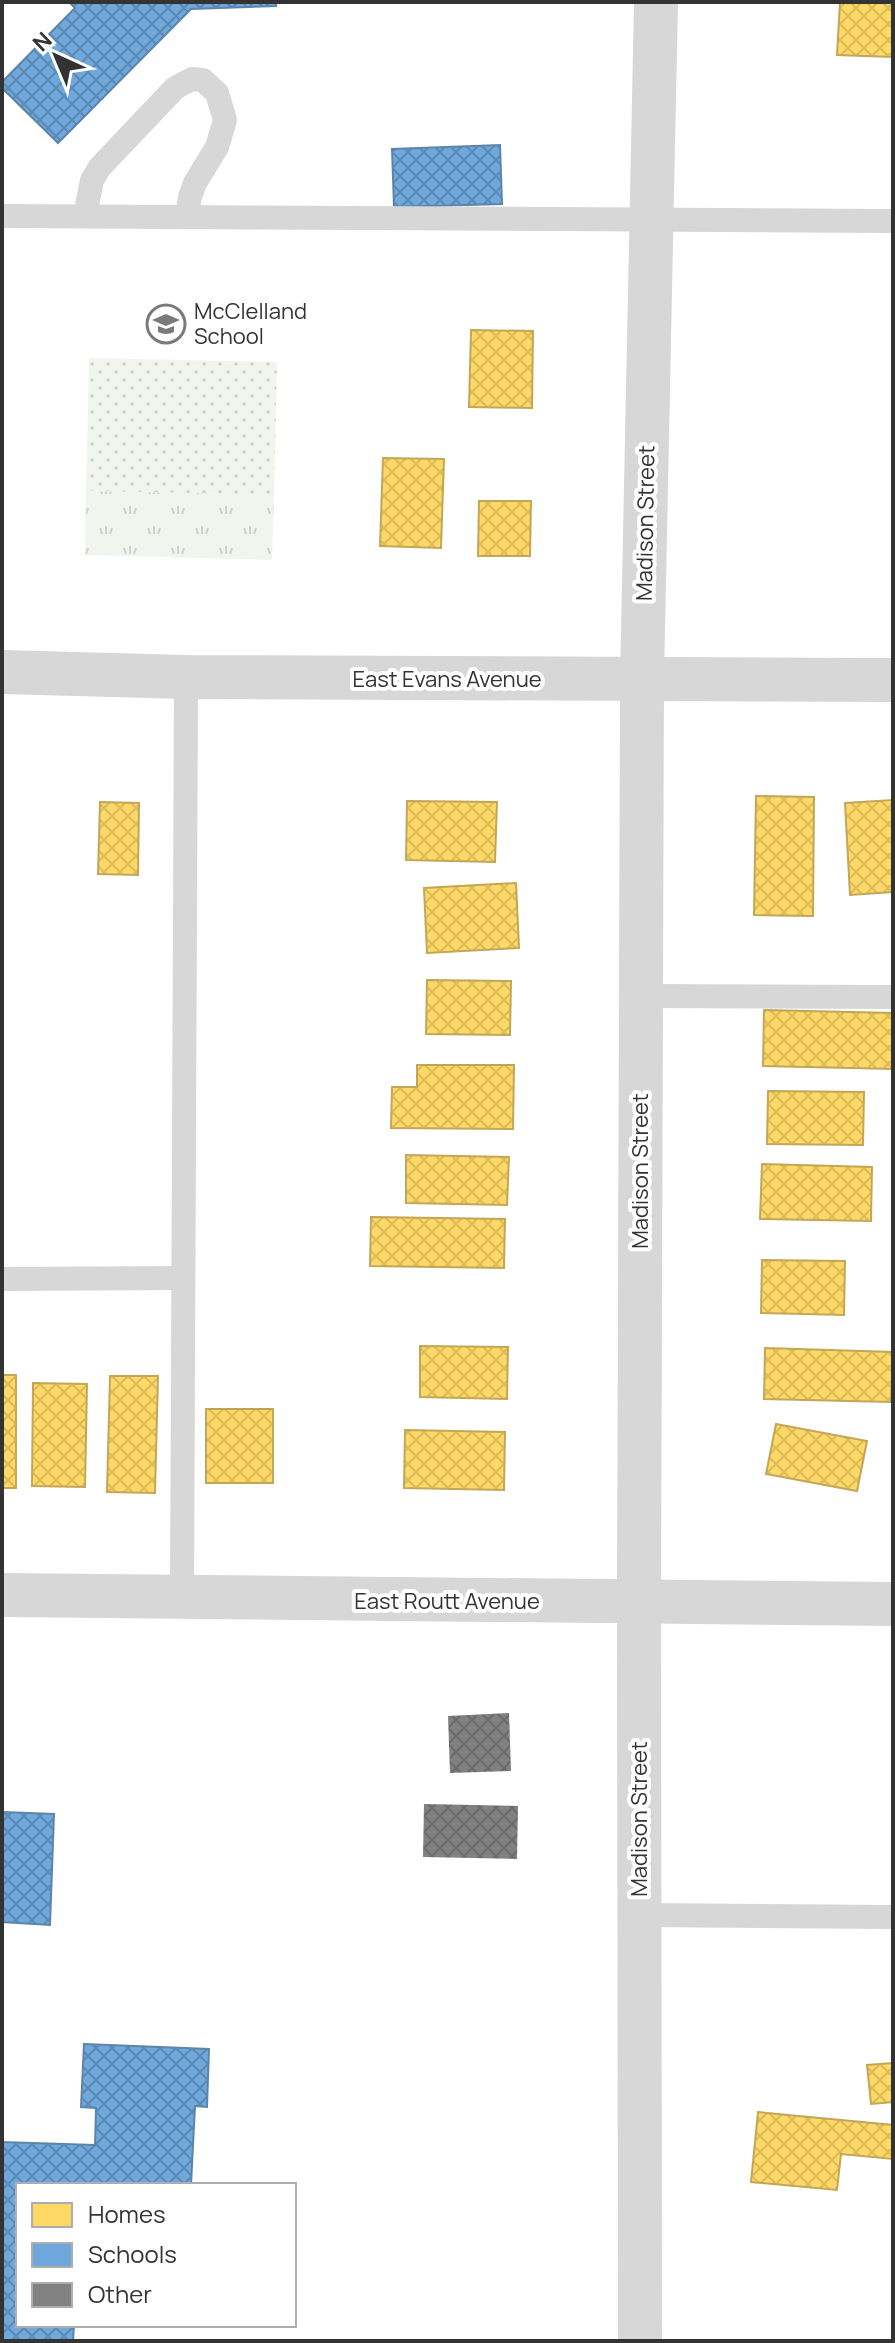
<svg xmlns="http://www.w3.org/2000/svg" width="895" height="2343" font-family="Manrope,sans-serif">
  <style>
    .grass { fill: url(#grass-dots) }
    .park { fill: url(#park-tufts) }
    .homes { fill: url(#homes-cross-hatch); stroke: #c2a757; stroke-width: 2 }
    .schools { fill: url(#schools-cross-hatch); stroke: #5d85a9; stroke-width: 2 }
    .building { fill: url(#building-cross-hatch) }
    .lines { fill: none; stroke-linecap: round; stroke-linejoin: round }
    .lane { stroke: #d7d7d7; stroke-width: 24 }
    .street { stroke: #d7d7d7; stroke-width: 44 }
    .labels { text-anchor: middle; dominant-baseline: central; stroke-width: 8; stroke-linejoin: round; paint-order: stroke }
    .poi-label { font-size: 22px; fill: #333; stroke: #fff; text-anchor: start }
    .street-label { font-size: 22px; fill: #333; stroke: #fff }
  </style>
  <defs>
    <pattern id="grass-dots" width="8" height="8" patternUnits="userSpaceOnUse" patternTransform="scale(2)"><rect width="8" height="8" fill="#f1f5ed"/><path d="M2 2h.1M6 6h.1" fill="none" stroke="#cfd2cc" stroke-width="1.8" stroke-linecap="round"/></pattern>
    <pattern id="park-tufts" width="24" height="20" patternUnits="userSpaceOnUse" patternTransform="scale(2)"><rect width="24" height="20" fill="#f1f5ed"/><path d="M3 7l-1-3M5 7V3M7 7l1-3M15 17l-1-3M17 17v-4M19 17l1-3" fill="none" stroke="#cfd2cc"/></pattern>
    <pattern id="homes-cross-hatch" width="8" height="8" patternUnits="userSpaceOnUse" patternTransform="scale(2)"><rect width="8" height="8" fill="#ffd966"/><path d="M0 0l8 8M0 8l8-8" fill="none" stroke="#dbbb59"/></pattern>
    <pattern id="schools-cross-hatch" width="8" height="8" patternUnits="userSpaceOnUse" patternTransform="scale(2)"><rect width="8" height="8" fill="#6fa8dc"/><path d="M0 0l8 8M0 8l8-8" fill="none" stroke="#5c89b3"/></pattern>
    <pattern id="building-cross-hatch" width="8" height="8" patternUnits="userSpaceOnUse" patternTransform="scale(2)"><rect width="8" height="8" fill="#818181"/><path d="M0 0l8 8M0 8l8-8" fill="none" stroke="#6a6a6a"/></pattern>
  </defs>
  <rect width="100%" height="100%" fill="#fff"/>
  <path class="grass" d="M89 358 277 362 274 495 86 491Z"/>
  <path class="park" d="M86 491 274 495 272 560 85 555Z"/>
  <g class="homes">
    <path d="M840 2H893V57L837 55Z"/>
    <path d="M471 330 533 331 532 408 469 407Z"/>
    <path d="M383 458 444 459 441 548 380 546Z"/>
    <path d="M479 501H531L530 556H478Z"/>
    <path d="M756 796 814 797 813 916 754 915Z"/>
    <path d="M893 800V892L850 895 845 803Z"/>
    <path d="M407 801 497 802 495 862 406 860Z"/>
    <path d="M100 802 139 803 138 875 98 874Z"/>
    <path d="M516 883 519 948 427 953 424 888Z"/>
    <path d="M427 980 511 981 510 1035 426 1034Z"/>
    <path d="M764 1010 893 1013V1069L763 1066Z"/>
    <path d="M417 1065H514L513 1129 391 1128 392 1087H417Z"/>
    <path d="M768 1091 864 1092 863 1145 767 1144Z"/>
    <path d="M406 1155 509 1157 507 1205 406 1203Z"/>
    <path d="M762 1164 872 1167 871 1221 760 1219Z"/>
    <path d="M371 1217 505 1219 504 1268 370 1266Z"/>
    <path d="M762 1260 845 1261 844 1315 761 1313Z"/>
    <path d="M420 1346 508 1347 507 1399 420 1397Z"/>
    <path d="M765 1348 893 1352 891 1402 764 1399Z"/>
    <rect x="2" y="1375" width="14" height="113"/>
    <path d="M110 1376H158L155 1493 107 1492Z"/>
    <path d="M33 1383 87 1384 85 1487 32 1486Z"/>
    <rect x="206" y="1409" width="67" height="74"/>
    <path d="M776 1424 867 1441 857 1491 766 1474Z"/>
    <path d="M405 1430 505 1432 504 1490 404 1488Z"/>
    <path d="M893 2063V2102L871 2104 867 2065Z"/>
    <path d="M758 2112 893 2125V2159L841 2154 837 2190 751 2182Z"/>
  </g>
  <g class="schools">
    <path d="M69 2H276V6L191 9 58 143 2 88V82L75 8Z"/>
    <path d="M500 145 502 204 394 207 392 149Z"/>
    <path d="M2 1812 54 1814 50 1925 2 1922Z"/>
    <path d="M84 2044 209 2049 207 2107 195 2106 191 2185H18V2325H74L73 2341H2V2142L95 2145 96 2108 81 2107Z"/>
  </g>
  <g class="building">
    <path d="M509 1713 511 1771 450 1773 448 1716Z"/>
    <path d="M424 1804 518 1806 517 1859 423 1857Z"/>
  </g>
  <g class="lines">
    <g class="lane">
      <path d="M2 216 893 221"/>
      <path d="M85 216 92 180 100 167 175 88 192 79 203 80 217 93 225 120 217 147 195 183 190 197 187 216"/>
      <path d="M641 996 893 997"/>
      <path d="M2 1279 183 1278"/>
      <path d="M182 1599 186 677"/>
      <path d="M639 1915 893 1917"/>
    </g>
    <g class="street">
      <path d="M2 672 186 677 893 680"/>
      <path d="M2 1595 893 1604"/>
      <path d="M640 2341 639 1603 642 679 656 2"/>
    </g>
  </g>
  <defs>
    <g id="school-ring" transform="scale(2)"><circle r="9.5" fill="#fff" stroke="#7a7a7a" stroke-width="1.5"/><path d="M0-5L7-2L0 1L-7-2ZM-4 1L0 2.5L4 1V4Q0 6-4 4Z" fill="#7a7a7a"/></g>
  </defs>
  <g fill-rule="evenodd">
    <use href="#school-ring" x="166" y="324"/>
  </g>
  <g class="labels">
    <g class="poi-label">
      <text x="194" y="311">McClelland<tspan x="194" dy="25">School</tspan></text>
    </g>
    <g class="street-label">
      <text transform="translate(645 523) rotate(-89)">Madison Street</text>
      <text x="447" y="679">East Evans Avenue</text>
      <text transform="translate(640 1171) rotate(-90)">Madison Street</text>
      <text x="447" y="1601">East Routt Avenue</text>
      <text transform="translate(639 1819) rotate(-90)">Madison Street</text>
    </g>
  </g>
  <rect width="895" height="2343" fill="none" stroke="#333333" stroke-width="8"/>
  <rect x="16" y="2183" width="280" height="144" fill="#ffffff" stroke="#adadad" stroke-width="2"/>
  <rect x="32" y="2203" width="40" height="24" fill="#ffd966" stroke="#adadad" stroke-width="2"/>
  <text x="88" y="2223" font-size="24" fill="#333333">Homes</text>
  <rect x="32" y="2243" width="40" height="24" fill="#6fa8dc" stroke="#adadad" stroke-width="2"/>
  <text x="88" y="2263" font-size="24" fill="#333333">Schools</text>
  <rect x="32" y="2283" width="40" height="24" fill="#818181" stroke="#adadad" stroke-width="2"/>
  <text x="88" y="2303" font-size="24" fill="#333333">Other</text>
  <g transform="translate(56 56) rotate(316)" stroke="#ffffff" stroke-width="6" paint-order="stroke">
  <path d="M0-6L14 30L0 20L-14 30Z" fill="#333333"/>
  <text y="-12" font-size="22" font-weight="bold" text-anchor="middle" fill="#333333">N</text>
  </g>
</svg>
